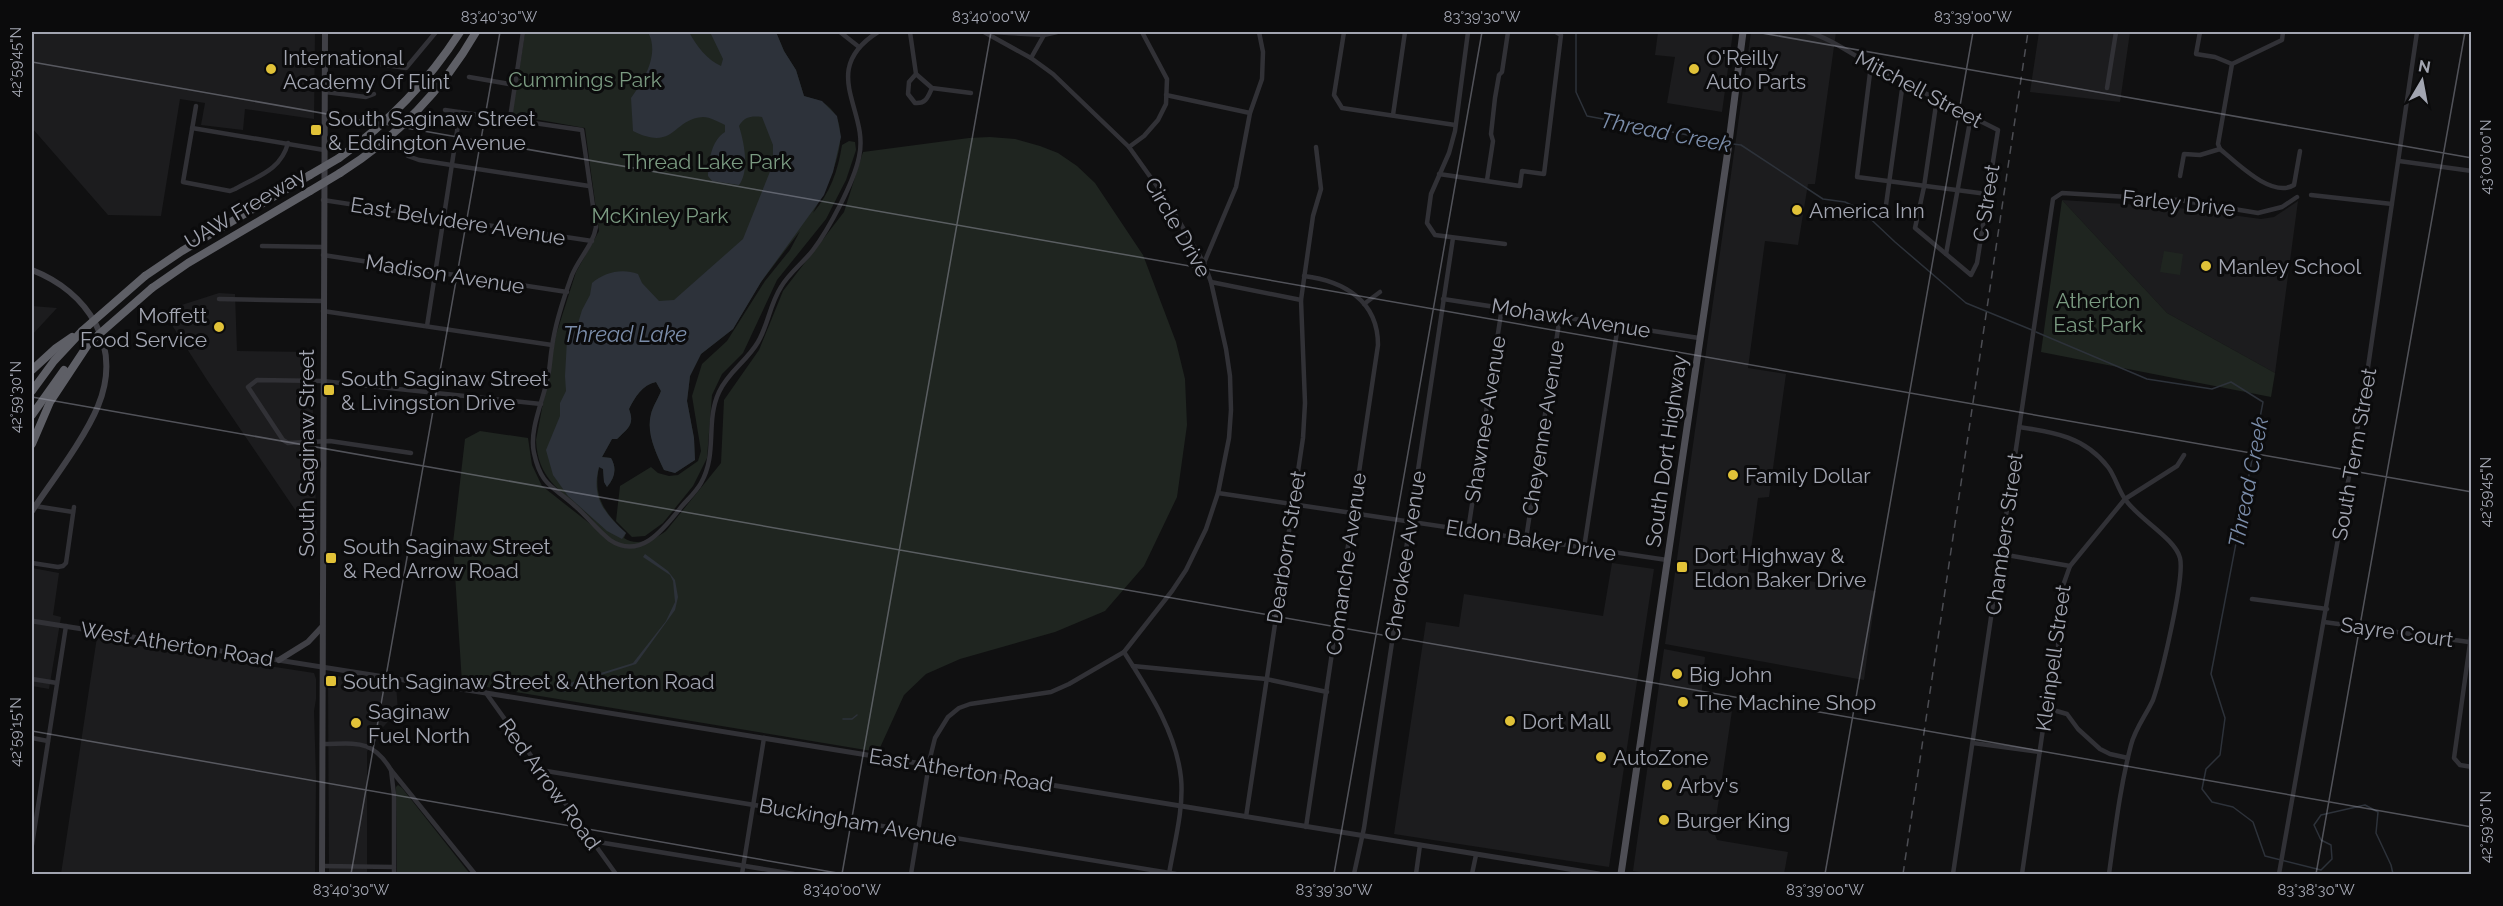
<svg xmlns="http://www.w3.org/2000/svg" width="2503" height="906" font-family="Raleway,sans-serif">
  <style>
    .built { fill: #1c1c1e }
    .green { fill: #1f2520 }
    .water { fill: #2d323a }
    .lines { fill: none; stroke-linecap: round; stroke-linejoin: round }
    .stream { stroke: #2d323a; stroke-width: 1.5 }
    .minor { stroke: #313136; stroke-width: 4.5 }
    .tertiary { stroke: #313136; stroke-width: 5 }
    .secondary { stroke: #404046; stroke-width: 6 }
    .primary { stroke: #4e4e55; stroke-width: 7 }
    .motorway { stroke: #5e5f66; stroke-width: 8 }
    .rail { stroke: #4c4d53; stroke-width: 1.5; stroke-dasharray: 8 6; stroke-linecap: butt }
    .motorway-bridge { stroke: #5e5f66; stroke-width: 8 }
    .ticks { fill: none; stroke: #a2a5b1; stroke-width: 1.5; stroke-opacity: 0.45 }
    .poi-dot { fill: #e1c238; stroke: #0b0b0c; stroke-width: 2 }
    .labels { text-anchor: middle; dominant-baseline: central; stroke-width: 6; stroke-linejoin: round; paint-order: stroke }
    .poi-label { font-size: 21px; fill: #a2a5b1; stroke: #0b0b0c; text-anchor: start }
    .park-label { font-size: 21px; fill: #7b9b82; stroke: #0b0b0c }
    .street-label { font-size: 21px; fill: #a2a5b1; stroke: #0b0b0c }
    .water-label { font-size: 22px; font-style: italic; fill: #7b8daa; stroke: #0b0b0c }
    .neatline { fill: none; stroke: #a2a5b1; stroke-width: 2 }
    .ticks-label { font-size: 15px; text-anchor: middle; fill: #a2a5b1 }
  </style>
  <rect width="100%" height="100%" fill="#101011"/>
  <g class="built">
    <path d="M32 32H315L314 119 245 109 243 130 201 125 205 103 180 99 161 216 108 215 32 128Z"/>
    <path d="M1658 32H1733L1722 112 1667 103 1675 57 1655 55Z"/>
    <path d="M1751 32H1836L1815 184H1808L1798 245 1765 241 1748 368 1786 374 1769 497 1758 498 1748 572 1876 591 1864 680 1665 644Z"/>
    <path d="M2039 32H2130L2120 102 2030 92Z"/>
    <path d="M2062 200 2171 207 2261 219 2274 217 2298 201 2275 373 2167 313Z"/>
    <path d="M219 293 235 294 237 351 311 352 317 542 207 380 163 311Z"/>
    <path d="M32 306 57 308 32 335Z"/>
    <path d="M1612 563 1654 569 1609 867 1394 834 1426 622 1459 627 1464 594 1603 616Z"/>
    <path d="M32 568 59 573 53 615 61 617 49 689 32 686Z"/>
    <path d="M97 637 128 644 314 673 316 679V699L314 711 316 778 315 874H61Z"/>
    <path d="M1664 649 1705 657 1701 699 1733 704 1714 832 1717 840 1788 852 1784 874H1657L1633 871Z"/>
    <path d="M328 675 396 684 398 711 371 740 367 752V874H329Z"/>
  </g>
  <g class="green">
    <path d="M517 32H776L784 51 796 70 804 96C809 98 817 99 822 102 861 124 828 185 813 213 830 193 838 171 842 145L849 141 855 142 856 150 846 180 826 219 777 280 743 353 722 374 712 395 707 458 693 486 663 523 645 536 632 537 616 521 620 486 651 467 658 473 669 476 678 475 698 461 701 451 692 396 702 364 727 341 765 281 790 250 800 231 761 282 733 329 701 354 690 376 687 401 694 438 695 460 675 473 664 470C656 453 646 433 651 414 653 406 658 399 661 391L656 382C642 385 635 397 629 409 635 425 628 428 617 439H612L602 457 611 458C617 468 615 478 607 487L604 482 603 469 599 467C593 497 604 512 626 533L624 538C636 547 656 539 666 531L721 463 724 400 759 350 783 291 844 212 863 152 969 138 990 137 1015 139 1040 146 1058 153 1077 166 1095 183 1143 255 1176 342 1185 379 1187 425 1177 497 1144 566 1105 611 1055 632 960 659 926 674 904 695 878 752 462 683 453 543 465 439 480 431 528 438 532 465 542 486 603 534C579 495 538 492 536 440L556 335 576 272 599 231 585 128 512 115 525 33Z"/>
    <path d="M2062 200 2167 313 2275 373 2271 397 2041 352Z"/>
    <path d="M2164 251 2183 254 2180 275 2160 272Z"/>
    <path d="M398 785 402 788 470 874H397L396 787Z"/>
  </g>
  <g class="water">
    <path d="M648 32H689C696 45 707 60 721 66L723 59 710 32H776L784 51 796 70 804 96 822 101 837 116 841 137 833 172 824 195 761 282 733 329 701 354 690 376 687 401 694 438 695 460 675 473 664 470C656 453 646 433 651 414 653 406 658 399 661 391L656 382C642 385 635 397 629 409 635 425 628 428 617 439H612L602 457 611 458C617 468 615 478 607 487L604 482 603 469 599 467C591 497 604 513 626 533L622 539 607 531 568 496 553 475 546 450 560 416V403L566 391 565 376 567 340 576 330 582 310 590 295 592 283C605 272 622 268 638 274L642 283 659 301 674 300 743 239 773 164V145L762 117C752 116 745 116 739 126 744 142 750 170 739 185L712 181 708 176C709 160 711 141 725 132V125C719 122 710 117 703 117 672 119 675 152 633 131L631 98C644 80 660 54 648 32Z"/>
    <path d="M645 554 668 571 675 580 678 597 675 610 636 664 579 682 564 692 560 691V688L575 681 633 663 666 621 675 602 673 581 670 575 643 557Z"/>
  </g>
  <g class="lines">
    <g class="stream">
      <path d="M1576 32V92L1587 116 1725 142"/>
      <path d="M1733 144 1741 145 1823 199 1845 202 1860 209 1895 242 1966 303 2032 330"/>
      <path d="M2036 332 2147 379 2212 389 2231 382 2263 402 2211 674 2225 718 2220 755 2206 769 2202 789 2212 802 2233 807 2253 822 2265 856 2321 870 2332 859 2331 845 2321 840 2314 825 2321 815 2365 805 2378 812 2376 833 2391 865 2393 874"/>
      <path d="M843 719H852L857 715"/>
      <path d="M2465 874 2472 870"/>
    </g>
    <g class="minor">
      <path d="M840 32 859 47"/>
      <path d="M910 32 916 74 909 82 908 94 915 103C926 104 928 97 932 88"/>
      <path d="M990 32 1044 35 1057 32"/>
      <path d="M1344 32 1334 95 1342 108 1455 125"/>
      <path d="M1468 32 1455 131 1449 153 1431 194 1427 223 1435 235 1505 244"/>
      <path d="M1807 32C1831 38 1851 54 1873 66 1914 88 1956 109 1998 130L1977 263 1971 275 1915 228 1924 187 1937 98"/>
      <path d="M2200 32 2196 54 2215 57 2232 64"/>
      <path d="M2283 32 2282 40 2232 64 2218 144 2220 149C2236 162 2272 199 2294 185L2300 151"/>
      <path d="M325 56 406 68 436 32"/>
      <path d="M1031 58 1044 35"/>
      <path d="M1871 65 1857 177 1987 194"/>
      <path d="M916 74 932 88 971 93"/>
      <path d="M469 77 515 85"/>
      <path d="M2107 88 2116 32"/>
      <path d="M325 92 366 97 374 94"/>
      <path d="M1166 95 1250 113"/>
      <path d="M196 106 183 182 230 191 235 189C258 176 281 170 288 143"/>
      <path d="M445 110 582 130 596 227C593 245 579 258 572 275 564 297 555 323 552 347 550 358 550 370 547 381 542 403 529 431 534 453 541 486 553 486 575 506 587 516 597 530 610 540 641 561 665 527 682 506 688 499 696 492 701 483 718 453 705 422 719 392 728 372 747 361 758 342 768 325 770 304 781 287 789 273 803 263 813 250 829 229 854 182 859 157 870 110 817 71 878 32"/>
      <path d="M1393 115 1405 32"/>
      <path d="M510 118 523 32"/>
      <path d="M192 128 324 150"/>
      <path d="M1129 147 1144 136 1158 120 1166 104 1167 79 1142 32"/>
      <path d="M408 156 419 160 589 186"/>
      <path d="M2399 161 2472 171"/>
      <path d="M1439 174 1520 186 1522 171 1544 174 1561 35 1556 32"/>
      <path d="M2180 176 2184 154 2200 155 2220 149"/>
      <path d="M1487 180 1493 141 1491 134 1495 98 1499 75 1502 72 1508 32"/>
      <path d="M2311 195 2392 204"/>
      <path d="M323 200 592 241"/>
      <path d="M1886 205 1903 82"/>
      <path d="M262 246 323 247"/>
      <path d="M1946 254 1971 116"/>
      <path d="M323 255 567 292"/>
      <path d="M1204 263 1236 187 1250 113 1262 79 1263 52 1259 32"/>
      <path d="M1304 276C1343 281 1378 300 1378 345L1306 827"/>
      <path d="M1211 282 1301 300"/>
      <path d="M219 299 323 301"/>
      <path d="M1443 299 1699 338"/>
      <path d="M1364 304 1380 292"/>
      <path d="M323 311 552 345"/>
      <path d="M427 326 460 112"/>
      <path d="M2019 427C2054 432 2085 437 2108 467 2115 476 2118 489 2125 499 2137 518 2175 538 2180 558 2185 578 2161 677 2153 700 2146 715 2135 729 2131 745 2120 787 2115 831 2109 874"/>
      <path d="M411 453 330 441 288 443 283 440 248 387 257 380 322 381 541 404"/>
      <path d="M1218 493 1667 560"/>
      <path d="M35 506 73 512"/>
      <path d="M1468 531 1502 307"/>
      <path d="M1526 539 1560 316"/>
      <path d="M1584 548 1618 325"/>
      <path d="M2001 554 2070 566"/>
      <path d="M32 563 58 567 63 566 66 563 74 507"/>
      <path d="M2252 599 2327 609"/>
      <path d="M2324 622 2469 642"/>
      <path d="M2472 629 2454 758 2460 765 2472 767"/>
      <path d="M1124 652C1148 690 1176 731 1181 778 1184 809 1174 844 1169 874"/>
      <path d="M1133 666 1266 679 1327 692"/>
      <path d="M32 679 57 683"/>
      <path d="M486 693 616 874"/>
      <path d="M2046 708 2067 714 2078 729 2100 749 2110 754 2128 758"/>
      <path d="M32 738 48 741"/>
      <path d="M1973 743 2040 752"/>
      <path d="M322 744C355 744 372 738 391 770L475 874"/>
      <path d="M391 770 394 795V874"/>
      <path d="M540 770 1176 874"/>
      <path d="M1246 817 1303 438 1305 403 1301 300 1313 216 1321 189 1316 147"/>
      <path d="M592 841 794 874"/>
      <path d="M32 845 66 626"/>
      <path d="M322 866 394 867"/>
      <path d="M742 874 764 738"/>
      <path d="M911 874 930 758 935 738 948 717 959 708 970 704 1051 692 1069 684 1124 652 1172 591 1186 570 1206 529 1218 493 1229 438 1231 410 1230 376 1226 349 1211 282 1204 263 1164 196 1129 147 1053 74 1031 58 984 32"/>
      <path d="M1354 874 1364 828 1453 238"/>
      <path d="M1416 874 1420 845"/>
      <path d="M1472 874 1476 855"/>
      <path d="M1953 874 2053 199 2062 193 2179 200 2258 213 2282 207 2297 197"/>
      <path d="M2022 874 2046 708 2058 648 2060 594 2070 566 2125 499 2177 466 2184 455"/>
      <path d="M2279 874 2367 374 2417 32"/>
    </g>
    <path class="tertiary" d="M32 621 486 693 1599 874"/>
    <g class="secondary">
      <path d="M32 270C88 292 123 345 98 406 85 438 52 481 32 511"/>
      <path d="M279 660 308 642 322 627"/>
      <path d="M322 874 325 32"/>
    </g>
    <path class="primary" d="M1621 874 1728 150 1743 32"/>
    <g class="motorway">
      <path d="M339 158C388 123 428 82 460 32"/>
      <path d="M340 173C396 138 443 89 476 32"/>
      <path d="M145 276 182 251 310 175"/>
      <path d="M152 288 188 263 310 191"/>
      <path d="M32 370 56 348 72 337"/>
      <path d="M32 391 54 361 82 331"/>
      <path d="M32 415 64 370"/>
      <path d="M32 444 50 402 89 343"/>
    </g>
    <path class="rail" d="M1903 874 2028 32"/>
    <g class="motorway-bridge">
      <path d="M310 175 339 158"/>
      <path d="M310 191 340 173"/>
      <path d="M82 331 145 276"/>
      <path d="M89 343 152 288"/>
    </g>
  </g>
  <path class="ticks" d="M1756 32 2472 158M32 62 2472 492M32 397 2472 827M32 731 843 874M351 874 500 32M842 874 991 32M1334 874 1482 32M1825 874 1973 32M2316 874 2465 32"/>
  <g class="poi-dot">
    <circle cx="271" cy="69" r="6"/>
    <circle cx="1694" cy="69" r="6"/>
    <rect x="310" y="124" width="12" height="12" rx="3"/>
    <circle cx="1797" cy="210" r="6"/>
    <circle cx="2206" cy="266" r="6"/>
    <circle cx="219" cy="327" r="6"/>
    <rect x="323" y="384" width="12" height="12" rx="3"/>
    <circle cx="1733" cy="475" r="6"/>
    <rect x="325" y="552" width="12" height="12" rx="3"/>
    <rect x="1676" y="561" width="12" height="12" rx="3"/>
    <circle cx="1677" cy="674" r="6"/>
    <rect x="325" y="675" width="12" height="12" rx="3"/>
    <circle cx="1683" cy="702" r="6"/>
    <circle cx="1510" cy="721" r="6"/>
    <circle cx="356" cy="723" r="6"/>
    <circle cx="1601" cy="757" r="6"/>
    <circle cx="1667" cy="785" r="6"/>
    <circle cx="1664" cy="820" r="6"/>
  </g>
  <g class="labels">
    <g class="poi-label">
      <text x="283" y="57">International<tspan x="283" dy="24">Academy Of Flint</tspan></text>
      <text x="1706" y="57">O'Reilly<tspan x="1706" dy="24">Auto Parts</tspan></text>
      <text x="328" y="118">South Saginaw Street<tspan x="328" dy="24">&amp; Eddington Avenue</tspan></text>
      <text x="1809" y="210">America Inn</text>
      <text x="2218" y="266">Manley School</text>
      <text x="207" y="315" text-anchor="end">Moffett<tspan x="207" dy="24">Food Service</tspan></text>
      <text x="341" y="378">South Saginaw Street<tspan x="341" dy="24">&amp; Livingston Drive</tspan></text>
      <text x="1745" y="475">Family Dollar</text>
      <text x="343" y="546">South Saginaw Street<tspan x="343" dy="24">&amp; Red Arrow Road</tspan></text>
      <text x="1694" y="555">Dort Highway &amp;<tspan x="1694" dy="24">Eldon Baker Drive</tspan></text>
      <text x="1689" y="674">Big John</text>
      <text x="343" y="681">South Saginaw Street &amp; Atherton Road</text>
      <text x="1695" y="702">The Machine Shop</text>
      <text x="368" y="711">Saginaw<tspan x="368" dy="24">Fuel North</tspan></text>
      <text x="1522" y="721">Dort Mall</text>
      <text x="1613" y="757">AutoZone</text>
      <text x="1679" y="785">Arby's</text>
      <text x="1676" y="820">Burger King</text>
    </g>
    <g class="park-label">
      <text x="585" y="79">Cummings Park</text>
      <text x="707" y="161">Thread Lake Park</text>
      <text x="660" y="215">McKinley Park</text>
      <text x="2098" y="300">Atherton<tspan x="2098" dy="24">East Park</tspan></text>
    </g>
    <g class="street-label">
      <text transform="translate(1919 89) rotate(28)">Mitchell Street</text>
      <text transform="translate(1986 203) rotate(-81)">C Street</text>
      <text transform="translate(2179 203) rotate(6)">Farley Drive</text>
      <text transform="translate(245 208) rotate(-31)">UAW Freeway</text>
      <text transform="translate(458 221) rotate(9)">East Belvidere Avenue</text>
      <text transform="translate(1178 227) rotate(60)">Circle Drive</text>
      <text transform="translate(445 274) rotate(9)">Madison Avenue</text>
      <text transform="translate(1571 318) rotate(9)">Mohawk Avenue</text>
      <text transform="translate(1485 419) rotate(-81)">Shawnee Avenue</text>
      <text transform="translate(1543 428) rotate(-81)">Cheyenne Avenue</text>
      <text transform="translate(1666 451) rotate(-82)">South Dort Highway</text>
      <text transform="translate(306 453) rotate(-90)">South Saginaw Street</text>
      <text transform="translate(2354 454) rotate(-80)">South Term Street</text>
      <text transform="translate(2004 534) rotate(-82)">Chambers Street</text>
      <text transform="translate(1531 540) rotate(9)">Eldon Baker Drive</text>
      <text transform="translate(1286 547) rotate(-81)">Dearborn Street</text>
      <text transform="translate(1405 556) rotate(-81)">Cherokee Avenue</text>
      <text transform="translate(1346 564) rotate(-82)">Comanche Avenue</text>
      <text transform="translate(2397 632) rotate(8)">Sayre Court</text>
      <text transform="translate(177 644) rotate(9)">West Atherton Road</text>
      <text transform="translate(2053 658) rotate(-82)">Kleinpell Street</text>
      <text transform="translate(961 770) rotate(9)">East Atherton Road</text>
      <text transform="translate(550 784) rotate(54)">Red Arrow Road</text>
      <text transform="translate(858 822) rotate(10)">Buckingham Avenue</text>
    </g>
    <g class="water-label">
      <text transform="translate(1666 132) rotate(11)">Thread Creek</text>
      <text x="625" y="334">Thread Lake</text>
      <text transform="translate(2248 482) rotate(-79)">Thread Creek</text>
    </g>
  </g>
  <rect width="2503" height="906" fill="none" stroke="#0b0b0c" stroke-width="66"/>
  <g transform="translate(2422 81) rotate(10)" stroke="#0b0b0c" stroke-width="4.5" paint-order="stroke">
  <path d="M0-4.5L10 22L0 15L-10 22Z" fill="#a2a5b1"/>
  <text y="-9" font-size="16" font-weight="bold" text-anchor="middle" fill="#a2a5b1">N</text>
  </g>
  <rect x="33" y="33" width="2437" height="840" class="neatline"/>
  <g class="ticks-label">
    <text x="499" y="22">83°40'30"W</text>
    <text x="991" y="22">83°40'00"W</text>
    <text x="1482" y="22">83°39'30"W</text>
    <text x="1973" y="22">83°39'00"W</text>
    <text transform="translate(16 62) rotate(-90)" y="5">42°59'45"N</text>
    <text transform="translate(2486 157) rotate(-90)" y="5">43°00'00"N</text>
    <text transform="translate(16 397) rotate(-90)" y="5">42°59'30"N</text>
    <text transform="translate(2486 492) rotate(-90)" y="5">42°59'45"N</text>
    <text transform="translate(16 732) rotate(-90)" y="5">42°59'15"N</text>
    <text transform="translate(2486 827) rotate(-90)" y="5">42°59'30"N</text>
    <text x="351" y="895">83°40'30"W</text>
    <text x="842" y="895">83°40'00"W</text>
    <text x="1334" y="895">83°39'30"W</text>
    <text x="1825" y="895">83°39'00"W</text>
    <text x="2316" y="895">83°38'30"W</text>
  </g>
</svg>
